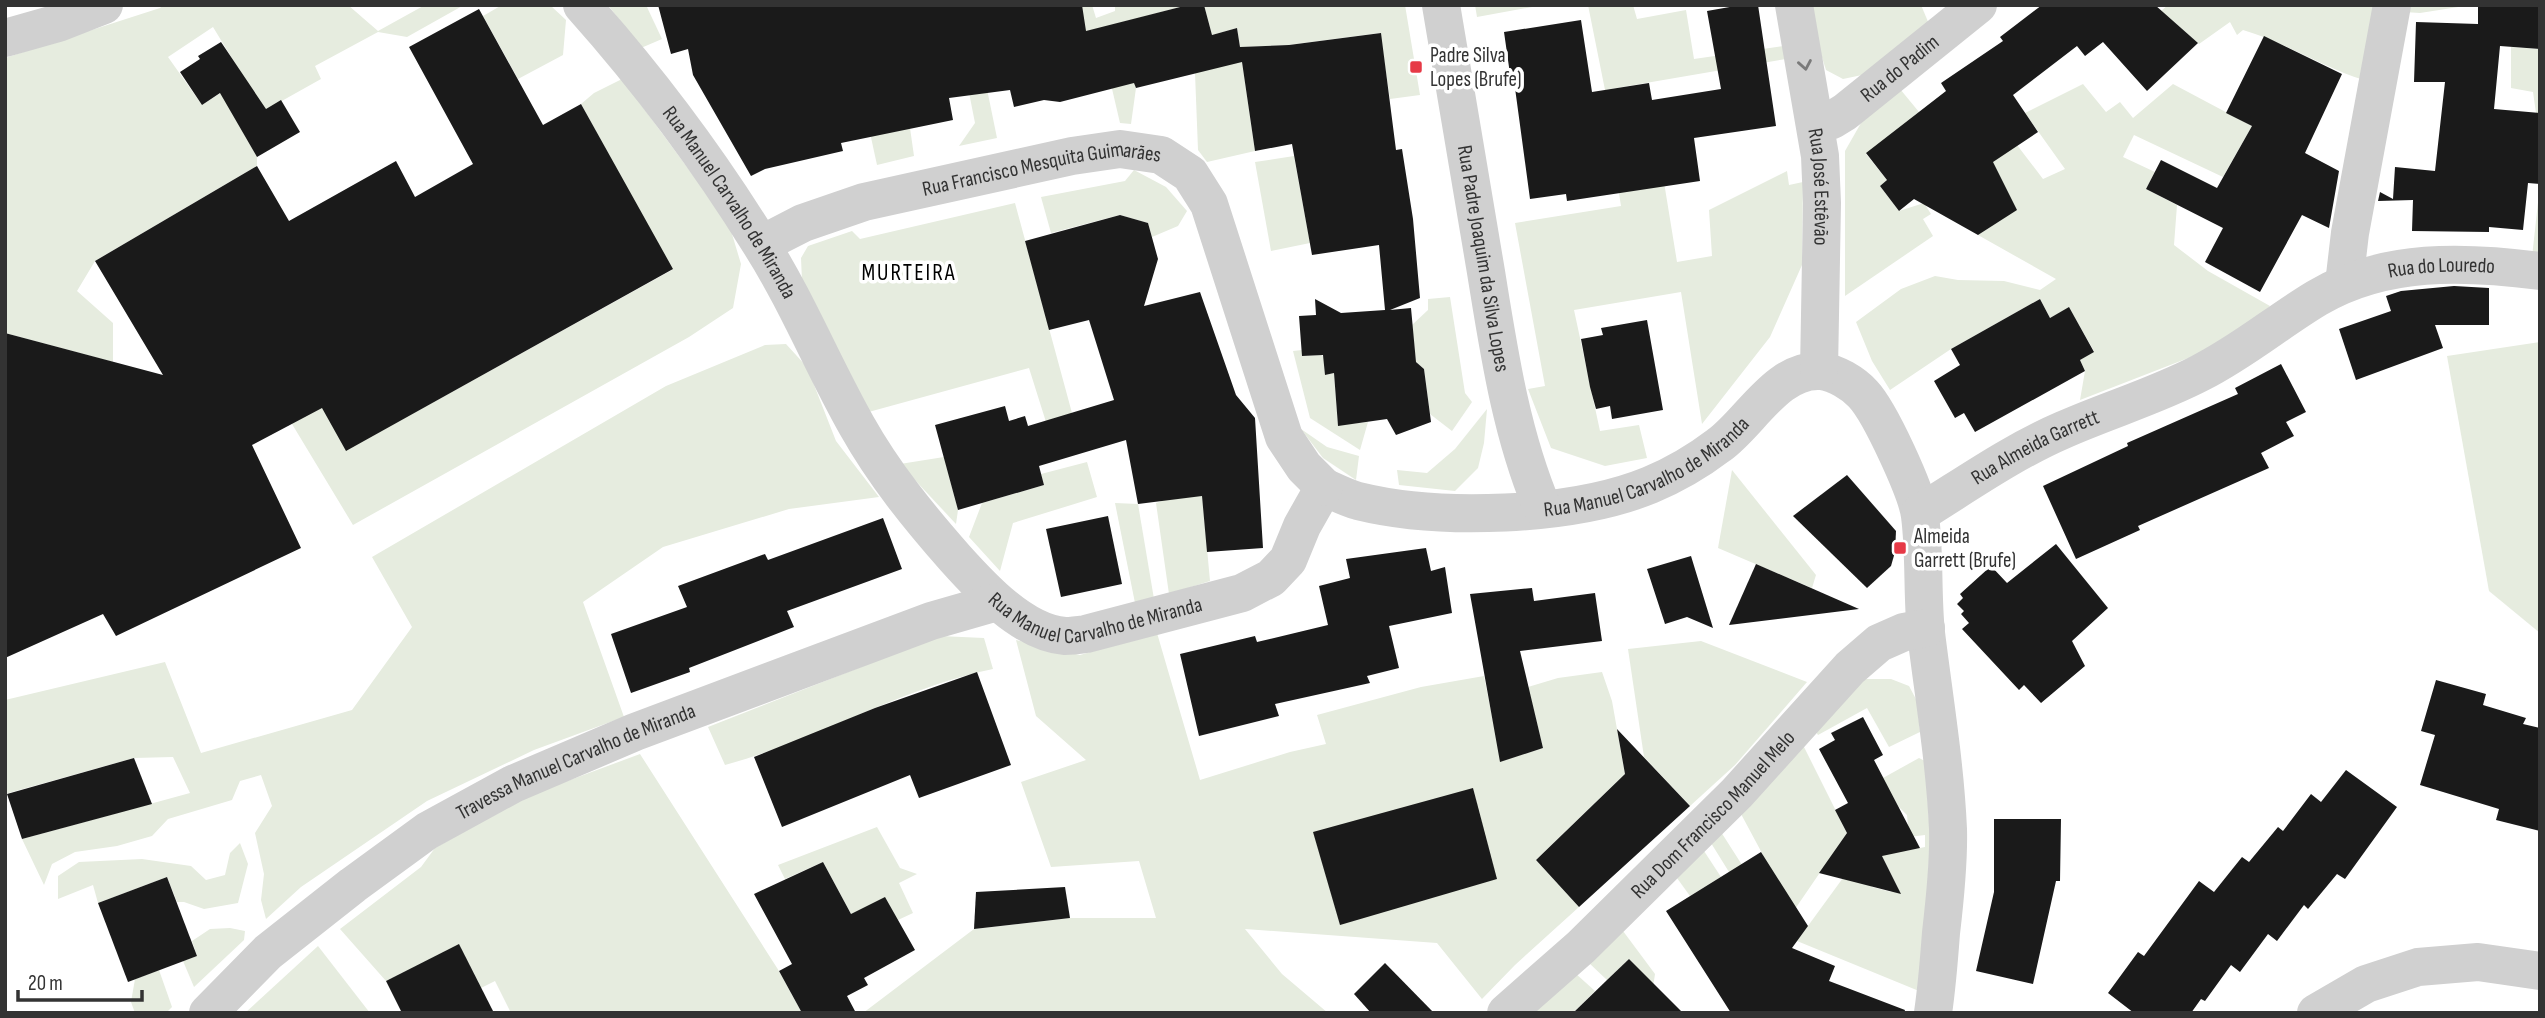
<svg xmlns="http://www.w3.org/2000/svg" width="2545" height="1018" font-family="'Sofia Sans Condensed',sans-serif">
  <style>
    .green { fill: #e6ecdf; fill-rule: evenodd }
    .building { fill: #1a1a1a }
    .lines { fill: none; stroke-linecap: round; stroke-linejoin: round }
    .minor { stroke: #d0d0d0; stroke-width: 38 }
    .oneway { stroke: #7a7a7a }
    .poi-dot { fill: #e63946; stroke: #fff; stroke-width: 2.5 }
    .labels { text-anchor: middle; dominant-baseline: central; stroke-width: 7; stroke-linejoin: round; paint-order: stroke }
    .poi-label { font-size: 21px; fill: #333; stroke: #fff; text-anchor: start }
    .street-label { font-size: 21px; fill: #333; stroke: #fff }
    .neighbourhood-label { font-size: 23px; letter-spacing: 2px; fill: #000; stroke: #fff }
  </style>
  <rect width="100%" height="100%" fill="#fff"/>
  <g class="green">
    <path d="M163 5H348L378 31 425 5H464L407 37 378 32 315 66 321 79 239 125 257 157V166L95 261 77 291 113 323V362L5 333V58L160 8ZM213 27 244 78 202 105 168 57Z"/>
    <path d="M502 5H550L566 20 563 55 518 79 483 16Z"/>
    <path d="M608 5H646L662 39 641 48Z"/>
    <path d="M1058 5H1092L1096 18 1115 11V5H1188L1119 23 1136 88 1131 124 1120 123 1099 33 1066 38Z"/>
    <path d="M1204 5H1405L1420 95 1390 99 1380 33 1289 45 1240 47 1237 28 1212 35Z"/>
    <path d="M1475 5H1543L1477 17Z"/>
    <path d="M1588 5H1633L1637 19 1686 10 1694 59 1784 46 1786 59 1605 90Z"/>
    <path d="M1811 5H1921L1929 24 1862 75 1843 79 1826 70 1817 42Z"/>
    <path d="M2168 5H2376L2364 80C2322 67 2285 42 2243 30L2237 35 2230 22 2199 44 2161 11Z"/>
    <path d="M2405 5H2471L2420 13 2404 12Z"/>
    <path d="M849 36 910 128 914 156 877 165Z"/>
    <path d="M978 45 997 138 959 146 975 123 961 52Z"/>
    <path d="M2540 46V113H2536L2533 92 2511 88V47L2539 49Z"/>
    <path d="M1241 55 1255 151 1207 162 1198 150 1195 73Z"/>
    <path d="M622 79 729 224 741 264 733 308 689 337 353 525 292 424 254 286 347 450 672 270 581 104 594 93Z"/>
    <path d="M2083 84 2106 112 2120 102 2133 118 2173 84 2252 126 2223 177 2134 135 2123 157 2155 172 2146 189 2177 205 2174 245 2208 271 2270 306 2241 332 2196 355 2080 400 2085 371 2080 360 2094 351 2069 308 2050 318 2040 299 1951 349 1890 390 1872 361 1856 322 1901 289 1935 276 1958 280 2004 281 2040 290 2056 279 1978 235 2016 210 1979 168 2017 145 2043 179 2065 169 2025 113Z"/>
    <path d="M1900 89 1919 112 1866 154 1887 180 1880 186 1899 211 1924 203 1931 214 1923 219 1933 236 1845 296V151L1861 123Z"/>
    <path d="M1612 149 1663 176 1677 262 1712 256 1709 210 1787 171 1789 185 1803 182 1802 265 1770 337 1702 424 1681 292 1574 310 1600 431 1639 425 1647 458 1605 466 1551 448 1528 389 1545 386 1515 223 1621 206Z"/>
    <path d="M1294 156 1310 243 1271 251 1255 162Z"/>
    <path d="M1134 170 1166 187 1187 211 1178 226 1152 237 1148 223 1120 215 1051 233 1041 197 1125 181Z"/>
    <path d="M2540 184V258L2532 257Z"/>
    <path d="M1015 203 1072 413 1057 457 1029 368 865 413 802 281 801 258 808 246 852 231 860 239Z"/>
    <path d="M1450 297 1465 393 1472 402 1452 431 1430 414 1424 369 1416 362 1412 325 1428 310V299Z"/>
    <path d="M2540 342V633L2489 591 2447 356Z"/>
    <path d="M786 344 807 367 836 441 879 497 789 509 663 547 583 602 624 717 534 750 427 801 301 887 266 919 261 900 264 874 255 833 272 806 261 775 240 781 232 800 168 819 152 836 117 846 75 852 52 864 44 885 22 839 190 793 173 757 134 758 5 794V700L165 662 201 753 352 710 412 627 372 557 666 386 765 345Z"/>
    <path d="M1302 350 1303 356 1321 355 1324 357 1325 375 1334 373 1338 425 1368 422 1360 450 1310 418 1293 351Z"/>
    <path d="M1487 409 1484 443 1478 468 1455 491 1399 485 1397 470 1427 473 1455 449Z"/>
    <path d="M1301 429 1327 447 1359 456 1356 480 1323 458Z"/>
    <path d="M1154 433 1201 483 1210 581 1169 594 1156 503 1162 501Z"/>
    <path d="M944 457 958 510 956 524 900 464Z"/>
    <path d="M1087 462 1097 497 1013 523 1000 571 969 537 982 503 1044 485 1041 474Z"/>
    <path d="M1732 470 1816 575 1812 588 1718 548Z"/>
    <path d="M1115 503 1138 504 1154 599 1135 603Z"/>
    <path d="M1157 633 1200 780 1290 752 1326 744 1317 715 1421 687 1484 676 1501 761 1543 748 1528 687 1558 678 1602 672 1612 701 1625 774 1536 860 1579 907 1515 965 1482 999 1437 943 1245 929 1282 974 1328 1013H863L974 929 1070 918H1156L1139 861 1051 867 1021 782 1086 760 1036 716 1016 640 1080 655Z"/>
    <path d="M940 636 984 638 993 669C901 688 816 740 725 765L708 727Z"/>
    <path d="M1701 641 1807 682 1735 765 1690 806 1644 757 1628 649Z"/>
    <path d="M1866 679H1891L1909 686 1917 701 1920 732 1889 747 1867 708 1818 735 1814 729 1858 682Z"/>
    <path d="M1802 743 1847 833 1793 912 1765 930 1711 843 1721 832 1744 868 1763 855 1741 814Z"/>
    <path d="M640 754 779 971 802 1013H511L495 981 481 988 459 945 386 981 340 929 421 867 435 848 527 796Z"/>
    <path d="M1919 758 1925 761 1930 835 1926 936 1919 991 1797 941 1859 856 1872 887 1891 892 1898 888 1882 856 1900 846 1905 851 1925 847V835L1909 837 1907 815 1898 806 1883 778Z"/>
    <path d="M877 827 900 868 917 874 899 883 913 913 898 920 851 914 823 862 785 879 778 865Z"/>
    <path d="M240 843 248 864 238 903 204 909 184 902H177L167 877 98 903 93 885 58 899V876L79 862 142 859 191 866 206 880 225 875 230 853Z"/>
    <path d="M1704 851 1721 877 1690 896 1677 878Z"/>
    <path d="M230 928 245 931 244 940 194 987 183 961 197 956 192 941 210 929Z"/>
    <path d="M1623 931 1655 974 1653 987 1629 959 1607 980 1588 962Z"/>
    <path d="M318 946 370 1013H245Z"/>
    <path d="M159 970 172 1007 166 1013H135L131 1002 135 979Z"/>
    <path d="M1575 973 1595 991 1573 1013H1532Z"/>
  </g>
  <g class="building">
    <path d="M658 5H1082L1086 31 1188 5H1204L1212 35 1237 28 1240 47 1289 45 1381 33 1396 150 1402 149 1413 219 1420 298 1390 310 1411 308 1416 362 1424 369 1431 422 1396 435 1387 419 1338 426 1334 373 1325 375 1323 355 1302 356 1299 316 1316 315 1315 299 1341 313 1385 310 1379 245 1312 255 1292 144 1255 151 1242 62 1136 88 1134 83 1060 102 1044 100 1014 107 1010 90 949 98 953 120 841 143 843 151 765 169 751 176 693 75 688 49 671 54Z"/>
    <path d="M1741 5H1758L1776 126 1694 138 1700 181 1567 201 1566 194 1530 199 1515 88H1512L1504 32 1581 20 1592 92 1649 83 1652 100 1721 89 1707 11Z"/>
    <path d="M2042 5H2155L2198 43 2147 91 2103 42 2085 56 2077 46 2013 95 2038 132 1993 162 2017 210 1978 235 1914 199 1899 211 1880 186 1887 180 1866 153 1946 91 1941 83 2003 41 2000 37Z"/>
    <path d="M2478 5H2540V49L2500 46 2494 109 2540 113V184L2528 183 2523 230 2489 227V232L2412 231 2413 200 2378 201 2380 192 2393 199 2395 167 2435 171 2445 82H2414L2416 22 2478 24Z"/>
    <path d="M479 9 543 125 581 104 673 269 346 451 322 408 252 445 301 548 116 636 103 614 5 658V333L163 375 95 261 257 166 289 221 396 161 415 197 473 164 409 47Z"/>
    <path d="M2264 36 2342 74 2305 153 2339 171 2329 228 2302 215 2260 292 2205 262 2223 228 2146 189 2161 160 2217 188 2252 126 2226 113Z"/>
    <path d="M221 42 266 109 281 100 300 132 257 157 220 93 202 105 180 72 200 59 198 56Z"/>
    <path d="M1120 215 1148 223 1158 259 1144 306 1200 292 1236 395 1255 418 1263 548 1207 552 1202 496 1138 504 1126 440 1039 466 1044 485 958 510 935 425 1005 406 1009 421 1025 416 1028 426 1114 400 1089 320 1049 330 1025 241Z"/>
    <path d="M2454 286 2489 288V325H2435L2443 348 2356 380 2339 329 2391 311 2386 296 2401 291Z"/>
    <path d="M2040 299 2050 318 2069 307 2094 352 2080 360 2085 371 1975 432 1964 413 1955 418 1934 381 1960 365 1951 349Z"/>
    <path d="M1647 320 1663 410 1612 419 1610 406 1596 409 1590 387 1581 339 1603 335 1601 328Z"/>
    <path d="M2281 364 2306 412 2286 422 2294 436 2261 453 2269 468 2138 526 2140 530 2076 559 2043 486 2128 446 2127 443 2238 394 2235 388Z"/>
    <path d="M1847 475 1896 531 1895 552 1891 566 1867 588 1793 516Z"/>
    <path d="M1108 516 1122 584 1061 597 1046 529Z"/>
    <path d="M883 518 902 569 787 611 794 627 689 668 690 672 631 693 611 634 687 607 678 586 765 554 768 560Z"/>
    <path d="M2056 544 2108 608 2072 641 2085 666 2041 703 2024 685 2019 690 1962 629 1969 623 1961 614 1964 611 1957 604 1963 598 1960 594 1991 566 2007 583Z"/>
    <path d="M1426 548 1431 571 1445 567 1452 613 1389 626 1399 668 1367 676 1370 683 1275 704 1279 716 1199 736 1180 654 1255 636 1257 642 1328 625 1319 586 1350 578 1346 559Z"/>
    <path d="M1691 556 1713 628 1687 617 1665 624 1647 569Z"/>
    <path d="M1756 564 1859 609 1729 625Z"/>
    <path d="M1532 588 1534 601 1595 593 1602 641 1520 651 1543 748 1500 762 1470 594Z"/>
    <path d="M977 672 1011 765 919 798 910 775 782 827 754 757 875 708Z"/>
    <path d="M2436 680 2486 694 2483 705 2526 718 2523 724 2540 728V831L2496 820 2499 809 2420 785 2435 735 2421 731Z"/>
    <path d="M1863 717 1883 755 1874 760 1920 848 1882 856 1901 894 1819 873 1847 833 1835 810 1848 803 1819 749 1835 740 1831 733Z"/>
    <path d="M1617 729 1690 806 1579 907 1536 860 1625 774Z"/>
    <path d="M134 758 152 804 22 839 7 794Z"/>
    <path d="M2346 770 2397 807 2345 879 2337 874 2308 909 2304 905 2277 941 2268 934 2240 972 2231 965 2205 1001 2201 999 2191 1013H2134L2108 993 2138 952 2144 956 2199 881 2214 892 2242 857 2249 862 2278 827 2283 831 2311 794 2321 802Z"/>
    <path d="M1473 788 1497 879 1340 925 1313 832Z"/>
    <path d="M1994 819H2061L2060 881H2056L2033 984 1976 971 1994 892Z"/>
    <path d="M1761 852 1808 926 1792 948 1835 966 1829 981 1905 1010 1904 1013H1731L1666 911Z"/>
    <path d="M823 862 851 914 885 897 915 950 864 978 868 985 847 996 856 1013H802L779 971 792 964 754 894Z"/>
    <path d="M167 877 197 956 128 982 98 903Z"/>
    <path d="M1065 887 1070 918 974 929 976 892Z"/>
    <path d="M459 944 494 1013H402L386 981Z"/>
    <path d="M1629 959 1683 1013H1573L1607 980Z"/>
    <path d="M1385 963 1434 1013H1371L1354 994Z"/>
  </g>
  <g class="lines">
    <g class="minor">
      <path id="s1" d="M582 5C648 79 708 159 760 243 797 301 823 366 857 426 884 474 918 516 955 558 981 587 1023 633 1065 636 1072 636 1079 635 1086 634L1242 593 1271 578 1288 560 1302 526 1324 487C1335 492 1347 498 1358 501 1439 521 1572 517 1650 485 1674 475 1698 461 1719 445 1750 423 1777 368 1821 371 1836 373 1853 383 1863 394 1880 412 1917 492 1920 516 1925 555 1922 594 1926 633 1934 698 1945 763 1948 829 1949 863 1945 899 1941 933 1939 960 1937 986 1933 1013"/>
      <path id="s2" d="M1441 5C1456 94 1471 183 1486 272 1499 352 1511 434 1543 509"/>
      <path id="s3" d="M1794 5 1820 156 1822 203 1819 371"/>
      <path d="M5 38 58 23 104 5"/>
      <path id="s4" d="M1816 125 1832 120 1845 112 1978 5"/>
      <path id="s5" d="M762 244 803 223 864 202 1072 156 1120 149 1161 155 1190 174 1209 204 1284 437 1304 467 1324 487"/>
      <path d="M2344 284 2350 233 2392 5"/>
      <path id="s6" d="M1920 513C1967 484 2012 452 2063 430 2108 410 2156 396 2200 373 2242 352 2277 322 2317 298 2384 258 2465 261 2540 271"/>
      <path id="s7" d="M208 1013 268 952 353 885 427 831 513 784 635 732 931 621 997 602"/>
      <path id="s8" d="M1506 1013 1581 947 1737 793 1850 668 1879 643 1904 632 1926 628"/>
      <path d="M2316 1013 2366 984 2418 967 2478 962 2540 971"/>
    </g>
  </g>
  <defs><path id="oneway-chevron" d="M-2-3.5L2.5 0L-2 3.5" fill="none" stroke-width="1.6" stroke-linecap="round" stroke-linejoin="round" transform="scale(1.75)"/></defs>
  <use class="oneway" href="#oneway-chevron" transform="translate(1805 65) rotate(80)"/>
  <g class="poi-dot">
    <rect x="1409" y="60" width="14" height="14" rx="3.5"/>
    <rect x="1893" y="541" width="14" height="14" rx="3.5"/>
  </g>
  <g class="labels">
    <g class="poi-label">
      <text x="1430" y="55">Padre Silva<tspan x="1430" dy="24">Lopes (Brufe)</tspan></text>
      <text x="1914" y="536">Almeida<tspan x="1914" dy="24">Garrett (Brufe)</tspan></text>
    </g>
    <g class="street-label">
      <text stroke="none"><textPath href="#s4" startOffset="102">Rua do Padim</textPath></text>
      <text stroke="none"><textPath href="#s5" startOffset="292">Rua Francisco Mesquita Guimarães</textPath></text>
      <text stroke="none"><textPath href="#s3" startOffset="184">Rua José Estêvão</textPath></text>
      <text stroke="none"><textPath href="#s1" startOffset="247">Rua Manuel Carvalho de Miranda</textPath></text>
      <text stroke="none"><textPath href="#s2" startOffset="257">Rua Padre Joaquim da Silva Lopes</textPath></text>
      <text stroke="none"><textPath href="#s6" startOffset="583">Rua do Louredo</textPath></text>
      <text stroke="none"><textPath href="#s6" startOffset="133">Rua Almeida Garrett</textPath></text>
      <text stroke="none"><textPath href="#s1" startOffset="1465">Rua Manuel Carvalho de Miranda</textPath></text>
      <text stroke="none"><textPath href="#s1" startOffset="835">Rua Manuel Carvalho de Miranda</textPath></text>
      <text stroke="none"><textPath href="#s7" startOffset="450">Travessa Manuel Carvalho de Miranda</textPath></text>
      <text stroke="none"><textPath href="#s8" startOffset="287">Rua Dom Francisco Manuel Melo</textPath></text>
    </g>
    <g class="neighbourhood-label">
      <text x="909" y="273">MURTEIRA</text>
    </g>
  </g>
  <rect width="2545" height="1018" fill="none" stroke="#333333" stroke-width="14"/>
  <path d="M18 990v10h124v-10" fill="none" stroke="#333333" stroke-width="3.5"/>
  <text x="28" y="990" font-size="21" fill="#333333" stroke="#ffffff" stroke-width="5" paint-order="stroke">20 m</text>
</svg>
